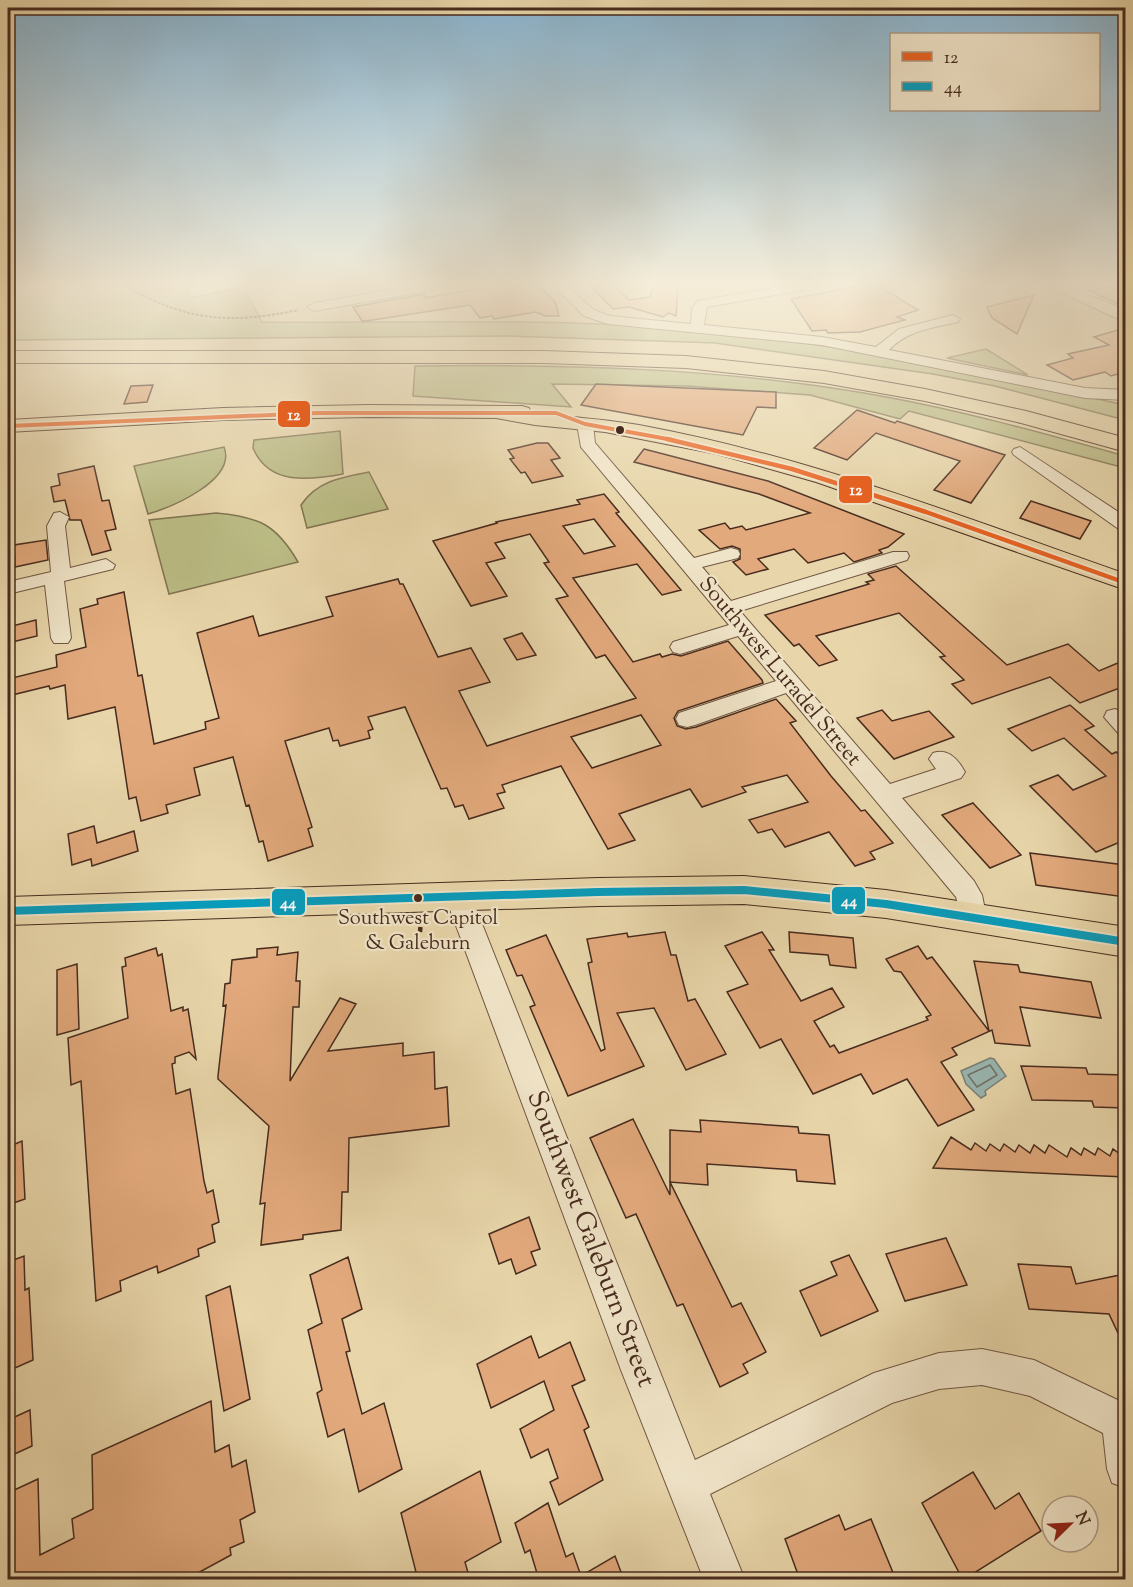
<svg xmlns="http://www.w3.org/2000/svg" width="1133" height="1587" font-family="'Sorts Mill Goudy',serif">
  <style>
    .green { fill: #bbbc85; stroke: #817452; stroke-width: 1.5 }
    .water { fill: #99b7b2; stroke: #787f77; stroke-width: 1.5 }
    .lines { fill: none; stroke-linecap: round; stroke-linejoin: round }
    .shore { stroke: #707168; stroke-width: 1.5 }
    .building { fill: #e2a97c; stroke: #472b1e; stroke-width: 1.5; fill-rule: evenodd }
    .minor-casing { stroke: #6f5641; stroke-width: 2 }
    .major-casing { stroke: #472b1e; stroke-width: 2 }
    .highway-casing { stroke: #472b1e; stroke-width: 2 }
    .path-far1 { stroke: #472b1e; stroke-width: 2; stroke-dasharray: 3 1.5; stroke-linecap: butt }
    .path { stroke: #472b1e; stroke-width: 4.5; stroke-dasharray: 5 4; stroke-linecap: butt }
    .minor { fill: #f0e4c8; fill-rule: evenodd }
    .major { fill: #e8d6aa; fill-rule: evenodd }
    .highway { fill: #e8d6aa; fill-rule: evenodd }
    .bus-1-far1-casing { stroke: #f0e4c8; stroke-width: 7 }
    .bus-1-casing { stroke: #f0e4c8; stroke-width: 8 }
    .bus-2-casing { stroke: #f0e4c8; stroke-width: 12 }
    .bus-1-far1 { stroke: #e96222; stroke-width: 4 }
    .bus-1 { stroke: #e96222; stroke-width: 4.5 }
    .bus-2 { stroke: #079cbc; stroke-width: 8 }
    .bus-dot { fill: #472b1e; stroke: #f0e4c8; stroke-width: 2 }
    .labels { text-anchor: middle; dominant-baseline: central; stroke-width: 4.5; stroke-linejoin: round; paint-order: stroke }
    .bus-label { font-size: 20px; fill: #472b1e; stroke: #f0e4c8 }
    .street-label { font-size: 22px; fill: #472b1e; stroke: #f0e4c8 }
    .near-street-label { font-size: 27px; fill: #472b1e; stroke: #f0e4c8 }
    .line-badge { stroke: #f0e4c8; stroke-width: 2 }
    .badge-label { font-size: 16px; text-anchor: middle; font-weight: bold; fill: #fff }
  </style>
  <rect width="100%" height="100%" fill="#e8d6aa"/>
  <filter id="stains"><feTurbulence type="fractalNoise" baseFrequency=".00333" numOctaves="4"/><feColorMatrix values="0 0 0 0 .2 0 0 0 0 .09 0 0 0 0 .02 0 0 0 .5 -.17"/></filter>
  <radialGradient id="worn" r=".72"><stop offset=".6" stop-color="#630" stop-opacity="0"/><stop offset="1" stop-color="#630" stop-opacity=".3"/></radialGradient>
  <g class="green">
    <path d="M8 286H185L190 298 243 287 262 322C381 323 501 319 620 325 790 333 959 368 1125 405V420L995 386 933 374 715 343 507 336 8 340Z"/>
    <path d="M986 349 1028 375 947 358Z"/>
    <path d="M415 366C565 364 716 368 864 393 953 408 1039 432 1125 456V468L909 411 900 419 810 395 687 386 552 384 571 407 413 396Z"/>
    <path d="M340 431 343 474C310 480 269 486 253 448L254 440Z"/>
    <path d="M224 447C237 480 172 507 148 514L134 466Z"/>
    <path d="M369 472 388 509 307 528 301 505C317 481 342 477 369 472Z"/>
    <path d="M216 513C259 517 276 524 298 562L169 594 149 520Z"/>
  </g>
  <path class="water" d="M990 1058 994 1059 1006 1076 985 1091 986 1095 981 1098 966 1084 961 1071Z"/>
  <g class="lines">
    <path class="shore" d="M990 1065 997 1075 977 1087 968 1075Z"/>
  </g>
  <g class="building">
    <path d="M495 286H538L555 302 559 316H545L536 312 494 319 492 316 480 318 470 305 366 321H362L353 307 424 294 425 298Z"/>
    <path d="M591 286H615L629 300 650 297 653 286H678L676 316 669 313 663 317 629 307 613 309Z"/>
    <path d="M859 286H879L918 310 897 317 905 320 860 332 828 333 826 330 812 331 791 299Z"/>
    <path d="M1115 286H1125V307L1090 291Z"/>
    <path d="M1034 295 1017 334 992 318 987 307Z"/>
    <path d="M1125 328V372L1111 376 1105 372 1073 380 1047 365 1073 358 1068 354 1109 345 1094 337Z"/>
    <path d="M596 384 776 392V408L757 407 743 435 581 405Z"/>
    <path d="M153 385 147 402 124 404 131 386Z"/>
    <path d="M857 410 895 423 897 421 1005 455 971 503 934 490 960 461 876 433 847 460 814 448Z"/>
    <path d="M537 443H548L560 458 551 460 563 476 532 483 525 472 521 473 510 459 514 458 508 450Z"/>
    <path d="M644 449 768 481 904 534 888 547 879 550 882 553 854 562 844 553 808 563 794 549 758 559 768 569 746 575 733 562 740 559V549L732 546 720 549 699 530 725 523 730 529 742 526 746 530 810 513 759 494 634 462Z"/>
    <path d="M94 466 102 501 109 500 116 529 105 531 111 550 92 555 81 520H70L65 500 54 502 51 487 60 485 58 474Z"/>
    <path d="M604 494 619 512 616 513 681 590 662 595 637 564 573 578 633 662 660 654 662 657 672 654 681 656 728 641 762 680 763 683 678 711 674 718 677 726 686 729 696 727 776 699 796 721 790 723 831 776 861 811 865 810 893 843 870 852 875 859 855 866 829 832 785 847 772 829 758 833 749 820 808 802 787 775 742 787 746 792 702 807 690 789 619 814 635 840 608 849 561 766 502 785 505 792 497 794 504 808 469 819 463 805 455 807 447 788 441 789 405 707 368 717 373 729 368 731 370 738 340 746 338 740 333 741 329 728 285 741 312 827 308 829 313 846 268 861 263 841 259 842 249 805 246 806 233 757 194 768 200 795 166 805 168 813 141 821 136 797 129 799 115 707 68 719 65 685 50 689 49 686 8 696V679L57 667 56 655 86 647 80 609 98 604 97 599 124 592 138 676 142 675 154 744 206 729 205 722 219 718 197 633 253 616 259 636 333 616 326 597 398 579 400 584H403L438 657 471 648 490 682 459 691 487 746 636 698 605 655 596 658 556 599 568 596 544 563 549 562 530 534 495 543 505 558 486 563 507 596 471 606 433 541 497 523 496 522 580 504 577 500ZM594 519 615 546 584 554 563 526ZM641 715 661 745 592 768 571 737Z"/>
    <path d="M1031 501 1091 521 1080 539 1020 518Z"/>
    <path d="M46 540 48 560 15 567 14 545Z"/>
    <path d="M896 566 1007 665 1068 644 1099 671 1125 660V686L1080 703 1050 677 972 704 952 684 964 680 940 657 945 656 899 613 816 636 837 660 819 666 799 644 794 646 765 615 869 584 866 582 874 580 868 574Z"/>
    <path d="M36 620 37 636 8 643V627Z"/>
    <path d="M522 633 536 655 517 660 504 639Z"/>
    <path d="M1070 705 1094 726 1085 730 1112 754 1116 752 1125 760V840L1096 852 1030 786 1058 775 1073 790 1106 776 1064 738 1032 751 1008 729Z"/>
    <path d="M882 710 892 721 929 711 954 737 894 759 857 718Z"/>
    <path d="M973 803 1021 855 990 868 942 815Z"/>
    <path d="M94 826 97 843 134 831 138 851 92 866 91 859 72 865 68 834Z"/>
    <path d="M1030 853 1125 865V897L1036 885Z"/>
    <path d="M665 932 671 955H676L688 1001 695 999 726 1054 686 1070 654 1008 617 1013 644 1066 568 1096 530 1007 535 1005 522 975 517 976 506 950 546 935 601 1051 605 1049 588 963 592 962 587 939 627 933 628 937Z"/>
    <path d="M762 932 774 950H769L801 1001 832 988 844 1007 814 1021 830 1047 834 1045 839 1053 928 1020 926 1017 931 1015 901 972 894 971 886 959 918 946 927 959 932 957 989 1031 974 961 1018 965 1020 972 1091 982 1101 1018 1020 1007 1030 1046 995 1043 992 1030 952 1048 957 1055 941 1062 974 1110 938 1126 907 1079 873 1094 861 1074 813 1094 781 1039 760 1048 727 992 748 984 725 946Z"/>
    <path d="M789 932 853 938 856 968 830 965 828 955 790 952Z"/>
    <path d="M278 947 277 955 298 952 296 981H300L299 1007H293L290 1081 340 998 356 1004 328 1051 403 1043V1056L434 1052 435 1089 447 1087 449 1126 349 1138 348 1192H342L341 1230 303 1235V1239L261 1245 265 1203 260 1204 269 1126 218 1079V1076L226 1005 223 1006 225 984 230 983 232 960 257 957V949Z"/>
    <path d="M156 948 158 956 162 954 171 1011 183 1007V1011L188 1009 196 1059 189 1052 175 1057V1063L172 1064 176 1094 190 1089 204 1181 207 1193 213 1190 219 1222 212 1225 215 1242 198 1249 199 1256 158 1273 157 1266 120 1281 121 1291 96 1301 81 1081 71 1085 68 1038 128 1018 122 967 126 966 125 958Z"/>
    <path d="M77 964 79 1029 57 1035V970Z"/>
    <path d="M1021 1066 1086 1068 1088 1074 1125 1075V1108L1094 1107 1092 1101 1032 1100Z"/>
    <path d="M633 1119 670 1195V1130L701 1132 700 1120 798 1127 799 1133 829 1135 835 1184 797 1181 796 1170 707 1164 708 1185 670 1182 732 1307 741 1303 766 1352 743 1364 748 1373 720 1387 683 1304 677 1306 636 1214 626 1218 590 1138Z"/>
    <path d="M951 1137 971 1150 975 1143 986 1151 990 1144 1000 1151 1004 1144 1015 1152 1019 1145 1030 1153 1034 1145 1045 1153 1049 1145 1067 1157 1071 1148 1081 1155 1084 1148 1095 1155 1098 1148 1110 1156 1113 1149 1125 1158V1177L933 1168Z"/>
    <path d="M22 1141 25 1199 8 1205V1147Z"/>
    <path d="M529 1217 540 1249 531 1252 536 1265 516 1274 511 1259 499 1264 489 1234Z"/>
    <path d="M946 1238 967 1285 905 1301 886 1254Z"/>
    <path d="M849 1255 878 1311 821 1336 800 1291 837 1275 831 1262Z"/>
    <path d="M24 1256 25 1290 29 1288 33 1360 8 1371V1262Z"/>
    <path d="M348 1257 362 1309 342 1319 350 1351 346 1352 362 1414 384 1403 402 1469 359 1492 344 1429 328 1437 317 1393 322 1390 308 1330 322 1323 310 1275Z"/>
    <path d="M1018 1264 1071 1267 1076 1284 1125 1274V1348L1109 1314 1029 1309Z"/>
    <path d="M230 1286 250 1399 224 1411 206 1296Z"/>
    <path d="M531 1336 539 1358 570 1342 585 1380 572 1386 589 1427 584 1430 603 1480 559 1505 550 1482 558 1478 548 1449 531 1458 520 1429 554 1410 544 1381 491 1408 477 1364Z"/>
    <path d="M211 1401 215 1452 229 1445 232 1467 246 1460 255 1512 240 1520 244 1542 230 1548 231 1555 185 1580H8L10 1492 38 1479 40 1555 74 1538 72 1519 93 1509 92 1455Z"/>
    <path d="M30 1410 32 1446 8 1457V1420Z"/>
    <path d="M480 1471 501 1542 465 1562 470 1580H418L401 1513Z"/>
    <path d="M973 1472 995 1509 1019 1493 1041 1531 963 1580 922 1503Z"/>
    <path d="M548 1503 566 1557 573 1553 581 1576 615 1556 624 1580H539L530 1550 525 1553 515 1523Z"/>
    <path d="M839 1515 845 1530 871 1519 896 1580H800L785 1539Z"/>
  </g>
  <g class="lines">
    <g class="minor-casing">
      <g id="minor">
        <path d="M413 286H439L433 290 314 311 307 307 314 303Z"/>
        <path d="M554 286H567L594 310 610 316 691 324 692 308 698 301 784 286H810L804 290 707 307 704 325 822 337 876 347 899 329 953 315 960 319 958 322C933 328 908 330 889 350L1085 388 1126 390V400L1085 398 822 345 608 324 584 316Z"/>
        <path d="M1047 286H1065L1126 310V318H1116Z"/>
        <path d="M585 419 593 424 595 443 694 558 731 548 738 550 740 554 738 558 702 567 731 601 893 552H907L909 556 907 560 740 611 890 784 936 769 929 759 933 753C948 748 958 759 965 772L961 778 902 798 974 881 982 895 987 920 983 928 974 931 965 928 956 897 786 693 695 725 687 727 679 725 676 719 679 713 776 681 738 636 680 654 673 652 670 647 673 642 729 625 581 447 577 424Z"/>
        <path d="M1020 447 1126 517V531L1120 530 1014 455 1012 452 1014 449Z"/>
        <path d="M60 512 69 517 65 526 70 568 106 559 115 565 113 569 64 581 71 638 68 643H54L51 638 45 585 8 594V582L51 572 47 526 54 513Z"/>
        <path d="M1115 709 1126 714V735L1118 733 1104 717 1107 711Z"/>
        <path d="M458 885 467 888 471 896 695 1460 874 1373 939 1353 982 1349 1034 1360 1126 1404V1488L1112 1483 1107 1469 1103 1433 1030 1396 982 1385 939 1389 892 1403 710 1494 745 1580H704L621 1370 445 896 449 888Z"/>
      </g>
    </g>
    <g class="major-casing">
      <g id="major">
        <path d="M369 405 522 406 529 408 531 413C567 417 603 419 639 425 807 456 966 518 1126 574V590L816 482 717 454 605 432 535 425 496 418 369 417 223 420 8 432V420L223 408Z"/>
        <path d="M744 876 886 890 1126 927V957L886 918 744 904 598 906 8 925V897L598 878Z"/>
      </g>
    </g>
    <g class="highway-casing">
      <path id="highway" d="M8 351H544L686 356 824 371 925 389 1026 411 1126 438V452L1021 423 925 401 824 383 686 368 544 363H8Z"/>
    </g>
    <path class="path-far1" d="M125 286C190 322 228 324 299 310"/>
    <path class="path" d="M420 932 421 921"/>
    <use href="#minor" class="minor"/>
    <use href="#major" class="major"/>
    <use href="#highway" class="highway"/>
    <g class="bus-1-far1-casing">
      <path id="bus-1-far1" d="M8 426 317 413H556L585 424 673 440"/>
    </g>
    <g class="bus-1-casing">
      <path id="bus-1" d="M667 439 792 469 926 512 1126 583"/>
    </g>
    <g class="bus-2-casing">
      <path id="bus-2" d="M8 911 598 892 744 890 886 904 1126 942"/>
    </g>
    <use href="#bus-1-far1" class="bus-1-far1"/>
    <use href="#bus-1" class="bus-1"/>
    <use href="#bus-2" class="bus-2"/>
  </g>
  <linearGradient id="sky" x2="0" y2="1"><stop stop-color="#88b5d2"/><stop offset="0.56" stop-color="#f5edd9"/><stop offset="1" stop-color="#f5edd9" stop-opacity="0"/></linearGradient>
  <rect width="1133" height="508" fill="url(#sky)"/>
  <g class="bus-dot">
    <circle cx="620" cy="430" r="5"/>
    <circle cx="418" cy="898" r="5"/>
  </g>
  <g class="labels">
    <g class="bus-label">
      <text x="418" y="919">Southwest Capitol<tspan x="418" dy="25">&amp; Galeburn</tspan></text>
    </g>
    <g class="street-label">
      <text transform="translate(779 672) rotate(50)">Southwest Luradel Street</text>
    </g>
    <g class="near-street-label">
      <text transform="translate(590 1239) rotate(69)">Southwest Galeburn Street</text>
    </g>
  </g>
  <g class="line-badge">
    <rect x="277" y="400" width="34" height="28" rx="6" fill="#e96222"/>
    <rect x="838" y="475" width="35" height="29" rx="6" fill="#e96222"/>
    <rect x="831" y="886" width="35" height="29" rx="6" fill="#079cbc"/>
    <rect x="271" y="888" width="35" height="28" rx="6" fill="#079cbc"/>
  </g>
  <g class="badge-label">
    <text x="294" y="420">12</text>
    <text x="856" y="495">12</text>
    <text x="849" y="906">44</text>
    <text x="288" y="908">44</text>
  </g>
  <rect width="1133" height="1587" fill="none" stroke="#e8d6aa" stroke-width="30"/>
  <rect x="9" y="9" width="1115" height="1569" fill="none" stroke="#472b1e" stroke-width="3"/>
  <rect x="15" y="15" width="1103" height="1557" fill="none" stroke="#472b1e" stroke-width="1.5"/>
  <rect x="890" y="33" width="210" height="78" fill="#f0e4c8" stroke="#ac9a84" stroke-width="1.5"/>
  <rect x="902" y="52" width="30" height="9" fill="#e96222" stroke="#ac9a84" stroke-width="1.5"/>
  <text x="944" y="63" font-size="18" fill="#472b1e">12</text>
  <rect x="902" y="82" width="30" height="9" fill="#079cbc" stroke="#ac9a84" stroke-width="1.5"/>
  <text x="944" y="93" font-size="18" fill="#472b1e">44</text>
  <g transform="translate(1070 1524) rotate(66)"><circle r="28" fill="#f0e4c8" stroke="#ac9a84" stroke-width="1.5"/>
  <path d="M0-4.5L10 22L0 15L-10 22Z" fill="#8f2418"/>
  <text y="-9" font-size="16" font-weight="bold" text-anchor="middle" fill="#472b1e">N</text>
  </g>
  <rect width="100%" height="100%" filter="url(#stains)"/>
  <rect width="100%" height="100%" fill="url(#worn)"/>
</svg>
